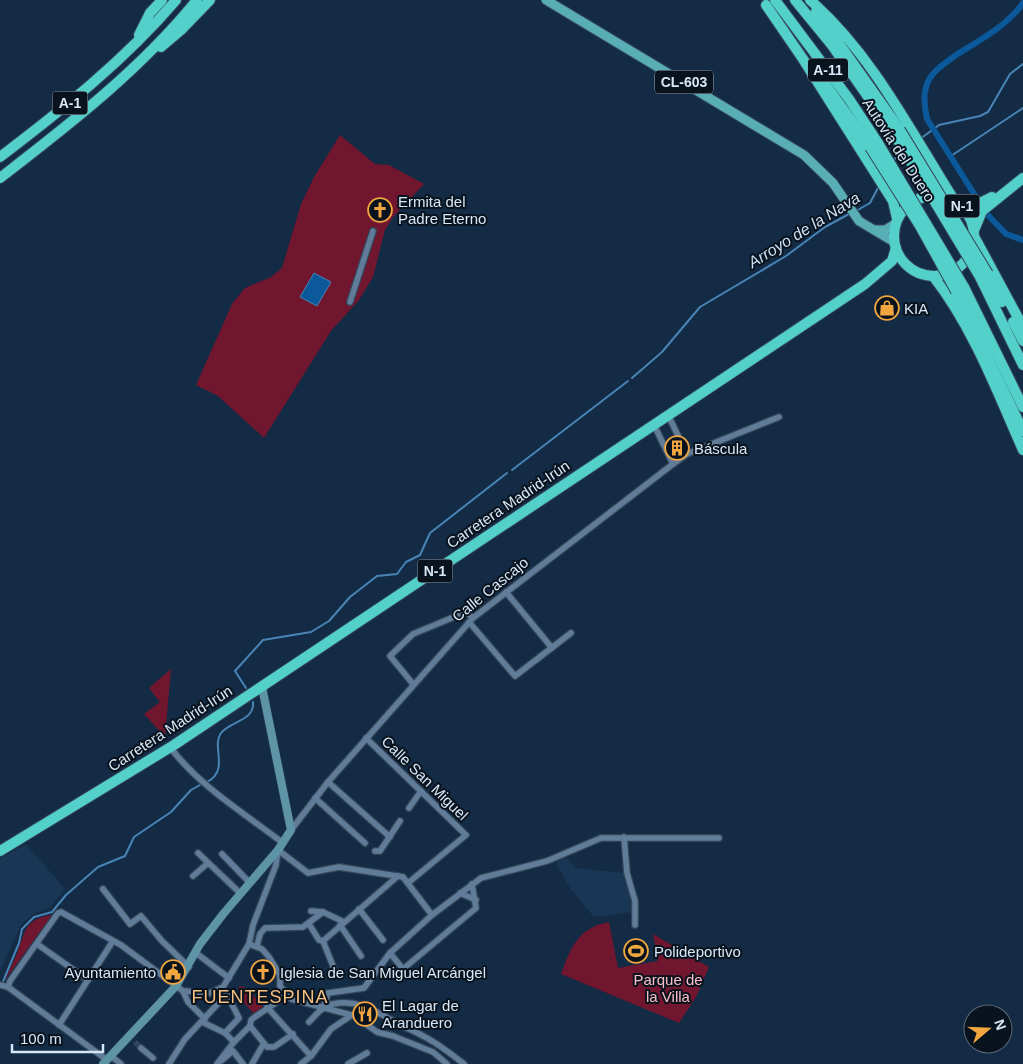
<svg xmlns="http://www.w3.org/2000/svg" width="1023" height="1064" font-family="Arial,sans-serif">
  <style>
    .built { fill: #193754 }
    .green { fill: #71162f }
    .water { fill: #0b599a; stroke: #4884b6 }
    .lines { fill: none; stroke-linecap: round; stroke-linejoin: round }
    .stream { stroke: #4884b6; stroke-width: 2 }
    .canal { stroke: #0b599a; stroke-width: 6 }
    .street-tunnel { stroke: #31475f; stroke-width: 5.5; stroke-dasharray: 5.5 3; stroke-linecap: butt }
    .street-casing { stroke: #34465a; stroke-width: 8 }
    .secondary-casing { stroke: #34465a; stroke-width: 9 }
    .primary-casing { stroke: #34465a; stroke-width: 11 }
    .highway-casing { stroke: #34465a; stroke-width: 12 }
    .street { stroke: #617c99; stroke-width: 5.5 }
    .secondary { stroke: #5d95a7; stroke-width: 8 }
    .primary { stroke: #59aeb6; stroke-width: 9 }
    .highway { stroke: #53d0c9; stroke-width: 10 }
    .highway-bridge-casing { stroke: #34465a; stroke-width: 12; stroke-linecap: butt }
    .highway-bridge { stroke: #53d0c9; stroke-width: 10 }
    .labels { text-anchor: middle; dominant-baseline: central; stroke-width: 4; stroke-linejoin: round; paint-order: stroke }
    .shield { fill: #09131e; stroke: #9aa7b6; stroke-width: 1 }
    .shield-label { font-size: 14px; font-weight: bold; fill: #d8e7f7 }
    .street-label { font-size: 15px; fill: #d8e7f7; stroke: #09131e }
    .poi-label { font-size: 15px; fill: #d8e7f7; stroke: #09131e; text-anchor: start }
    .park-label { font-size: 15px; fill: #febec6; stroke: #09131e }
    .water-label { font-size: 16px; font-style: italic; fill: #cde1f7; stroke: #09131e }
    .quarter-label { font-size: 18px; letter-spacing: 1px; fill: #f5c082; stroke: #09131e }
  </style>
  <rect width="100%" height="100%" fill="#132b44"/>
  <g class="built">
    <path d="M26 844 65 889 50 908 35 913 22 923 0 971V859Z"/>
    <path d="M565 856 576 868 624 873 631 888 633 912 594 917 570 888 556 863Z"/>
  </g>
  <g class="green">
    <path d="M340 135 375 164 389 165 424 184 393 217 385 230 373 277 359 300 331 331 264 438 218 396 196 385 232 304 245 288 271 277 282 268 301 204 314 177Z"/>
    <path d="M171 669 165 737 144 714 160 702 149 688Z"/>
    <path d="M52 915 5 980C9 971 14 961 18 951 25 930 27 918 52 915Z"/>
    <path d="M609 922 618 968 658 961 653 934 709 967 696 997 679 1023 561 974C571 947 578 928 609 922Z"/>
    <path d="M239 986 247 988 263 1007 254 1014 238 996Z"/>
  </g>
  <path class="water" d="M314 273 331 282 317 306 300 297Z"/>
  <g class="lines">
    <g class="stream">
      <path d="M920 139 939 125 980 116 988 112 1010 74 1023 64"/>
      <path d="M951 156 1023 108"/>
      <path d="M892 161 902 153"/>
      <path d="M856 211 870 203 879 186"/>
      <path d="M632 378 662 352 700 307 786 256 825 227 849 214"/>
      <path d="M512 470 628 381"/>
      <path d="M246 688 235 671 263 640 311 632 329 621 350 597 377 576 397 574 406 562 420 555 430 533 507 473"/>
      <path d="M207 782C230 770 211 747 221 733 230 721 255 721 253 702"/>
      <path d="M2 984 19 943 22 929 34 917 52 912 66 895 98 867 125 856 134 837 171 812 191 790 200 785"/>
    </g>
    <g class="canal">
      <path d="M976 197 927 119C924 106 922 90 930 78 936 68 947 62 956 55 980 40 1007 26 1023 3"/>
      <path d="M987 214 1006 234 1023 240"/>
    </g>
    <path class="street-tunnel" d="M135 1042 141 1048"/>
    <g class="street-casing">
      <g id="street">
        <path d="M350 302 373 231"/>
        <path d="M668 415 687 454 673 464"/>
        <path d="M687 454 779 417"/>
        <path d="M506 592 552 648"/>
        <path d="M469 622 515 676 571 633"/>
        <path d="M413 684 390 656 413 634 466 612 473 618"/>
        <path d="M366 738 466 835 408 883"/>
        <path d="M170 747C199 786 244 813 283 843"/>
        <path d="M328 782 390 837"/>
        <path d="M315 798 365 843"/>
        <path d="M409 808 421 791"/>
        <path d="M291 830 328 782 473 618 673 464 654 425"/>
        <path d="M624 837 627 873 635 901V925"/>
        <path d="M278 850 308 873 339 867 403 877 432 915"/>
        <path d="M375 851H380L400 821"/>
        <path d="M198 853 240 893"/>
        <path d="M222 854 249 882"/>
        <path d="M193 876 208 863"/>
        <path d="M103 889 130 924 141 916 162 941 189 967"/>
        <path d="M460 893 476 900"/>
        <path d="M359 909 383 940"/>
        <path d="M311 911 323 912 344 922"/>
        <path d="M309 924 319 940 323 941"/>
        <path d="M340 925 361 956"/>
        <path d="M37 944 88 980"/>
        <path d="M249 944 262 949 269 957 280 975V986L291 999 355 1016 377 1032 393 1036 433 1052 447 1064"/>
        <path d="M257 946 260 934 265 928 303 927 323 912"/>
        <path d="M196 953 229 978"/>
        <path d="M390 953 403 969 476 908 472 884"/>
        <path d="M335 971 323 941 398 876"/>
        <path d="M0 985 8 987 107 1060"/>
        <path d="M8 987 10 981 58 913 61 912 121 945 183 991 210 993 223 987 249 944 253 925 276 865 278 850"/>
        <path d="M183 991 188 1002 205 1019"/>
        <path d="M267 1007 311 1056"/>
        <path d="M323 1009 328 993 364 988 390 953 432 915 481 878 547 861 601 838H719"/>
        <path d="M202 1022 225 1033 234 1042"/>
        <path d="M309 1022C316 1015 323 1005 333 1004 362 998 381 1016 405 1027 431 1039 441 1046 464 1064"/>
        <path d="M59 1025 111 944"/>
        <path d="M250 1026 267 1047H274L293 1034"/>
        <path d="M250 1026 251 1020C263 1010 276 1005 286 994"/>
        <path d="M225 1033 239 1018 225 991"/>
        <path d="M141 1048 153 1058"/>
        <path d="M111 1056 121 1064"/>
        <path d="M221 1061 233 1051 243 1064"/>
        <path d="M169 1064 185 1039 227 994"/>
        <path d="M217 1064 234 1042 250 1026"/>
        <path d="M252 1064 263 1045"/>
        <path d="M301 1064 311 1056 331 1029 352 1015"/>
        <path d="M348 1064 367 1053"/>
      </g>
    </g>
    <g class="secondary-casing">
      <path id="secondary" d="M103 1064 176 986 200 944 224 913 278 850 291 830 262 687"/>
    </g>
    <g class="primary-casing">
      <g id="primary">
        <path d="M546 0 804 155 833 183 859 221 894 242"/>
        <path d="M875 230H885L895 224"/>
      </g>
    </g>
    <g class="highway-casing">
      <g id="highway">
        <path d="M775 0 849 99 878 143"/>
        <path d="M795 0 831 44 894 134"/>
        <path d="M810 0C872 54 911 132 954 200"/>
        <path d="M766 5 803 59 893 201 897 219"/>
        <path d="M816 11 900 130"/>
        <path d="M139 35 150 13 162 0"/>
        <path d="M161 47 181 30 210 0"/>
        <path d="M821 78 870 147"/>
        <path d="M0 157C63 109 125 60 176 0"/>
        <path d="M0 178C70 124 141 69 197 0"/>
        <circle cx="934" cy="236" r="40"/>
        <path d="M961 205 978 204 992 197"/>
        <path d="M975 228 982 211 1023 178"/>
        <path d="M975 238 1023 327"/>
        <path d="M988 274 1002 302"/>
        <path d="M933 276C973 327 997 391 1023 450"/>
        <path d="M980 277 1023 365"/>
        <path d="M964 287 1023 407"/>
        <path d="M956 291 1023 431"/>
        <path d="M1013 322 1023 341"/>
        <path d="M0 851 174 745 865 284 892 261 896 248"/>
      </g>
    </g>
    <use href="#street" class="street"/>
    <use href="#secondary" class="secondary"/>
    <use href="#primary" class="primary"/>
    <use href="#highway" class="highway"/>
    <g class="highway-bridge-casing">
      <g id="highway-bridge">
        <path d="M900 130 988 274"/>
        <path d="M894 134 980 277"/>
        <path d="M878 143 964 287"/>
        <path d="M870 147 920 226 956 291"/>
      </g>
    </g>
    <use href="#highway-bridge" class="highway-bridge"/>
  </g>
  <defs>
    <g id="church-ring" transform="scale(1.25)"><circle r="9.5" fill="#09131e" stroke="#f1a640" stroke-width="1.5"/><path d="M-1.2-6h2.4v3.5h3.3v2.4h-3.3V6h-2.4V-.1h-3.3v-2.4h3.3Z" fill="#f1a640"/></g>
    <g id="shop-ring" transform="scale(1.25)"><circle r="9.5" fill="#09131e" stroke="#f1a640" stroke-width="1.5"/><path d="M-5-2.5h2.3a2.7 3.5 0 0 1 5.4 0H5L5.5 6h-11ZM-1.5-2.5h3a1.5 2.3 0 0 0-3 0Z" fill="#f1a640"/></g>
    <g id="building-ring" transform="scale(1.25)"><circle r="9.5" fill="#09131e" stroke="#f1a640" stroke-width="1.5"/><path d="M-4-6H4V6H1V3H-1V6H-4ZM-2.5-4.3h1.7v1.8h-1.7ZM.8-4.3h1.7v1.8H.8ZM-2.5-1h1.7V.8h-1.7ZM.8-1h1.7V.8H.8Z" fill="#f1a640"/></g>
    <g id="stadium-ring" transform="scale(1.25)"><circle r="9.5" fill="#09131e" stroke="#f1a640" stroke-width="1.5"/><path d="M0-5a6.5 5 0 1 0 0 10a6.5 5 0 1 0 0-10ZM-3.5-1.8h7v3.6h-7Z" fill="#f1a640"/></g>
    <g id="civic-ring" transform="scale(1.25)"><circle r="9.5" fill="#09131e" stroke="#f1a640" stroke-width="1.5"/><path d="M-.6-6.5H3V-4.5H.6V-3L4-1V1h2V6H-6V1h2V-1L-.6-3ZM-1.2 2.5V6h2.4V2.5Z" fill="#f1a640"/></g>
    <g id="restaurant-ring" transform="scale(1.25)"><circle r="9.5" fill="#09131e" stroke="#f1a640" stroke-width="1.5"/><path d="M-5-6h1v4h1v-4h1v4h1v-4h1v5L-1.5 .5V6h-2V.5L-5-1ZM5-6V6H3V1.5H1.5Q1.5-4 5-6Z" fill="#f1a640"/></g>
  </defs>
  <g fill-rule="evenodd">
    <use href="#church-ring" x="380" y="210"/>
    <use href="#shop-ring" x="887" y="308"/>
    <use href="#building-ring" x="677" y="448"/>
    <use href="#stadium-ring" x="636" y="951"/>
    <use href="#civic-ring" x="173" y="972"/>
    <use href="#church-ring" x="263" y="972"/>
    <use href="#restaurant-ring" x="365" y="1014"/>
  </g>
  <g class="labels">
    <g class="shield">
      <rect x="808" y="58.5" width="40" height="23" rx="4"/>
      <rect x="655" y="70.5" width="58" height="23" rx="4"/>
      <rect x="52.5" y="91.5" width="35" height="23" rx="4"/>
      <rect x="944.5" y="194.5" width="35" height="23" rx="4"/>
      <rect x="417.5" y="559.5" width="35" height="23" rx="4"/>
    </g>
    <g class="shield-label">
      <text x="828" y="70">A-11</text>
      <text x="684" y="82">CL-603</text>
      <text x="70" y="103">A-1</text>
      <text x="962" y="206">N-1</text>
      <text x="435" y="571">N-1</text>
    </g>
    <g class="street-label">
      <text transform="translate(899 150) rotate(57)">Autovía del Duero</text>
      <text transform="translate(508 504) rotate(-34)">Carretera Madrid-Irún</text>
      <text transform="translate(490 589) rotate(-39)">Calle Cascajo</text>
      <text transform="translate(170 728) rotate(-33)">Carretera Madrid-Irún</text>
      <text transform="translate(425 778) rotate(44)">Calle San Miguel</text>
    </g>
    <g class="poi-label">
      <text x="398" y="201">Ermita del<tspan x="398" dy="17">Padre Eterno</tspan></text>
      <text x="904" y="308">KIA</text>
      <text x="694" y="448">Báscula</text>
      <text x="654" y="951">Polideportivo</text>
      <text x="156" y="972" text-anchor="end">Ayuntamiento</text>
      <text x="280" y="972">Iglesia de San Miguel Arcángel</text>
      <text x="382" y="1005">El Lagar de<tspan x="382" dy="17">Aranduero</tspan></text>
    </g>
    <g class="park-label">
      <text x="668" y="979">Parque de<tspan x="668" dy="17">la Villa</tspan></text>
    </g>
    <g class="water-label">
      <text transform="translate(804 230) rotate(-32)">Arroyo de la Nava</text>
    </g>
    <g class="quarter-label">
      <text x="260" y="997">FUENTESPINA</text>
    </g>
  </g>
  <g transform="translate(988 1029) rotate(71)"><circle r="24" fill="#09131e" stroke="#5c6875"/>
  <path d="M0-4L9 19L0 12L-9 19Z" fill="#f1a640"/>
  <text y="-8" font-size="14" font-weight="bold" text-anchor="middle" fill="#d8e7f7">N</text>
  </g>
  <path d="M12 1044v8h91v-8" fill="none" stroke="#d8e7f7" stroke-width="2.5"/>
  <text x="20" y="1044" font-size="15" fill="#d8e7f7" stroke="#09131e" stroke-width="4" paint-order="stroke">100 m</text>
</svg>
